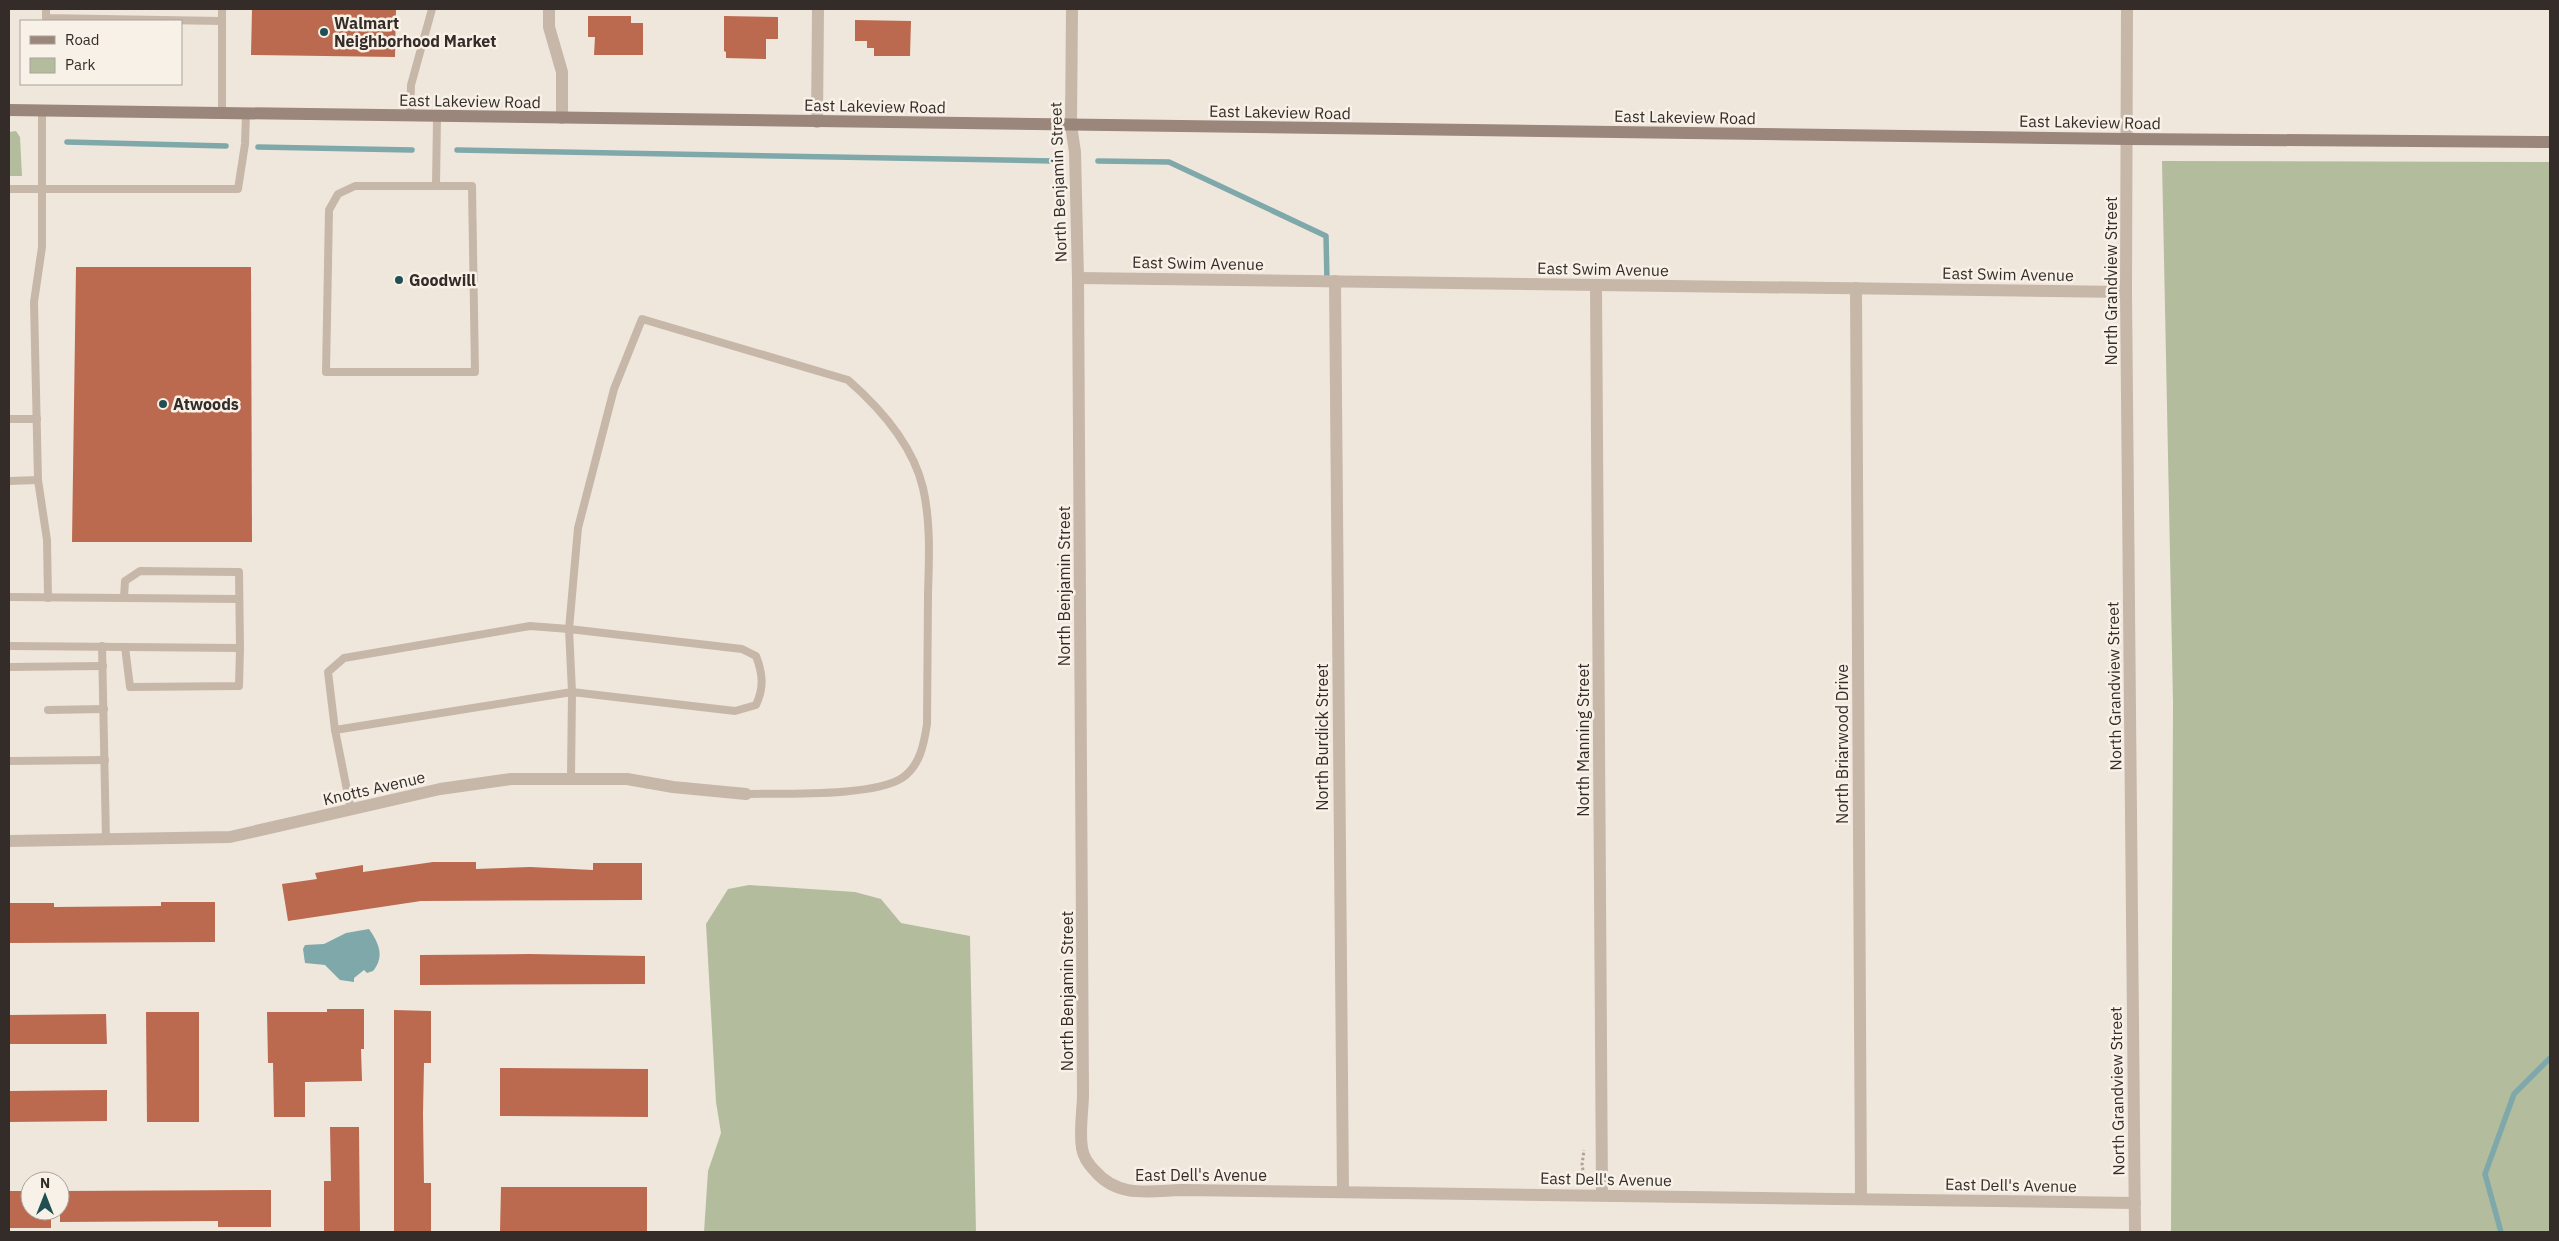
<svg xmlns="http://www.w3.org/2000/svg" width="2559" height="1241" font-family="'IBM Plex Sans',sans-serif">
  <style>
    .green { fill: #b3bd9e }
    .water { fill: #7ea8aa }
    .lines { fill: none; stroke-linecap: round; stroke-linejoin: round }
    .stream { stroke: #7ea8aa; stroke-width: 5.5 }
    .building { fill: #bb6a4f }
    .path { stroke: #b2a194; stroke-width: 3; stroke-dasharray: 2.5 2.5; stroke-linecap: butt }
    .lane { stroke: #c7b7a9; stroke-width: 8 }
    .street { stroke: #c7b7a9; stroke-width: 12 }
    .secondary { stroke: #9a867b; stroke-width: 12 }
    .poi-dot { fill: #224f52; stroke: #f8f1e8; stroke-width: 2 }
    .labels { text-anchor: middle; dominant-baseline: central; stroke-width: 5; stroke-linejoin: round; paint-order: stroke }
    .poi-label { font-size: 16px; font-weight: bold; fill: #342c28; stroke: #f8f1e8; text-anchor: start }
    .street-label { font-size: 16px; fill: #342c28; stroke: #f8f1e8 }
  </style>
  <rect width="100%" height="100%" fill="#f0e7dc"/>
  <g class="green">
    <path d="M16 131 20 137 22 176H9V132Z"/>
    <path d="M2162 161 2550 162V1232H2171L2173 702Z"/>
    <path d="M749 885 855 892 881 899 901 923 970 936 976 1232H704L708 1171 721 1133 716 1102 706 924 728 889Z"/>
  </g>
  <path class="water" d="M369 929C379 943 385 957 373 971L367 973 364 970 354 978V982L340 980 325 965 305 963 303 949 305 945 324 944 346 933Z"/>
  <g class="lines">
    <g class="stream">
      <path d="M67 142 226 146"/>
      <path d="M258 147 412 150"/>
      <path d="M457 150 1053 161"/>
      <path d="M1098 161 1169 162 1326 236 1327 281"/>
      <path d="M2501 1232 2485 1174 2514 1094 2550 1058"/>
    </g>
  </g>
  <g class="building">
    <path d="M252 9H396L395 57 251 55Z"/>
    <path d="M588 16H631V23H643V55H594L595 37H588Z"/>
    <path d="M724 16 778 17V39H766V59L726 58V52L724 51Z"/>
    <path d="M855 20 911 21 910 56H874V48H867V41H855Z"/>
    <path d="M76 267H251L252 542H72Z"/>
    <path d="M433 862H476V869L530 867 593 870V863H642V900L421 901 288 921 282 884 317 879 315 873 363 865V872Z"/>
    <path d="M161 902H215V942L9 943V903H54V907L161 906Z"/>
    <path d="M530 954 645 956V984L420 985V955Z"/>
    <path d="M327 1009H364V1049H361L362 1081 305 1082V1117H274L273 1063H268L267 1012H327Z"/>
    <path d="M394 1010 431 1011V1063H424L423 1114 424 1183H431V1232H394Z"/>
    <path d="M146 1012H199V1122H147Z"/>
    <path d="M106 1014 107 1044H9V1015Z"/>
    <path d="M500 1068 648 1069V1117L500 1116Z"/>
    <path d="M107 1090V1121L9 1122V1091Z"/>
    <path d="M330 1127H359L360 1232H324V1181H331Z"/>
    <path d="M501 1187H647V1232H500Z"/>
    <path d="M271 1190V1227H218V1221L60 1222V1191Z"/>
    <path d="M9 1191H30V1211H51V1228H9Z"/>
  </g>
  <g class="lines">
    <path class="path" d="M1584 1175 1582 1165 1584 1150"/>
    <g class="lane">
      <path d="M46 9V18L222 21"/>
      <path d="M222 114V9"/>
      <path d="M410 116 411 85 432 9"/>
      <path d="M436 186H355L338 194 329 210 326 372H475L472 186H436L437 117"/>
      <path d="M9 189H238L245 144 246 114"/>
      <path d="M9 419H37"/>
      <path d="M38 480 47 540 48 598"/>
      <path d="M9 481 38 480 34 302 42 247V111"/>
      <path d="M9 597 239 599"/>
      <path d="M9 646 240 648 239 572 140 571 125 581 124 598"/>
      <path d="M102 646 106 840"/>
      <path d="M125 647 130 687 239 686 240 648"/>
      <path d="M9 667 103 666"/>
      <path d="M48 710 104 709"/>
      <path d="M335 730 351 810"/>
      <path d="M9 761 105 760"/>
      <path d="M571 777 572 692 569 629 742 649 756 656C763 674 764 688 756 705L735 711 572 692 335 730 328 672 344 658 530 626 569 629 578 528 614 389 642 319 848 380C880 408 913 445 923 488 931 523 929 559 928 594 928 638 927 681 927 724 924 744 920 766 902 778 873 797 783 793 746 794"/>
    </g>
    <g class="street">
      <path d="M549 9V27L562 72V118"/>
      <path d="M1072 9 1071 125 1075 152 1078 278 1083 1094C1083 1111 1079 1130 1082 1148 1083 1156 1089 1165 1095 1171 1118 1198 1149 1191 1181 1190L2135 1203"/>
      <path d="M2127 9 2126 292 2135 1232"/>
      <path d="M817 122 818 9"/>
      <path d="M1078 278 2126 292"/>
      <path d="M1335 281 1343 1192"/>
      <path d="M1596 285 1602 1195"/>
      <path d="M1856 288 1861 1199"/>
      <path d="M9 841 230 837 440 789 511 779H627L673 787 746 794"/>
    </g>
    <path class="secondary" d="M9 110 2128 139 2550 142"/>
  </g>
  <g class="poi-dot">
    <circle cx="324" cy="32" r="5"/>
    <circle cx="399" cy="280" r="5"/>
    <circle cx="163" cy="404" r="5"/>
  </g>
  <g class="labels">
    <g class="poi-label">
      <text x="334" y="23">Walmart<tspan x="334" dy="18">Neighborhood Market</tspan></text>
      <text x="409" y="280">Goodwill</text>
      <text x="173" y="404">Atwoods</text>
    </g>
    <g class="street-label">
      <text transform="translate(470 101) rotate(1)">East Lakeview Road</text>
      <text transform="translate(875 106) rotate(1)">East Lakeview Road</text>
      <text transform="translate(1280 112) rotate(1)">East Lakeview Road</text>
      <text transform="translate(1685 117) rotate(1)">East Lakeview Road</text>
      <text transform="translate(2090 122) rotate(1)">East Lakeview Road</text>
      <text transform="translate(1058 182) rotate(-92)">North Benjamin Street</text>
      <text transform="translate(1198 263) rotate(1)">East Swim Avenue</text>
      <text transform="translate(1603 269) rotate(1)">East Swim Avenue</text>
      <text transform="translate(2008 274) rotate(1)">East Swim Avenue</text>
      <text transform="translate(2111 281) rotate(-90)">North Grandview Street</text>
      <text transform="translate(1064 586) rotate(-90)">North Benjamin Street</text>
      <text transform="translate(2114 686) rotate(-91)">North Grandview Street</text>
      <text transform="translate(1322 737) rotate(-90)">North Burdick Street</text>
      <text transform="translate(1583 740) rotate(-90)">North Manning Street</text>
      <text transform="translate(1842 744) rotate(-90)">North Briarwood Drive</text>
      <text transform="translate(374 788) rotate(-13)">Knotts Avenue</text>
      <text transform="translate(1067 991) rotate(-90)">North Benjamin Street</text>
      <text transform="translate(2117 1091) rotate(-91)">North Grandview Street</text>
      <text x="1201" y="1175">East Dell's Avenue</text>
      <text transform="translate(1606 1179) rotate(1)">East Dell's Avenue</text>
      <text transform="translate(2011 1185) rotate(1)">East Dell's Avenue</text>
    </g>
  </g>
  <rect width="2559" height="1241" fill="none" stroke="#342c28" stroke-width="20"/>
  <rect x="20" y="20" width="162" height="65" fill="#f8f1e8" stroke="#aaa29b"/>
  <rect x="30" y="36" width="25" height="8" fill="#9a867b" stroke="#aaa29b"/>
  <text x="65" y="45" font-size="15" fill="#342c28">Road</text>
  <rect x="30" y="58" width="25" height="15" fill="#b3bd9e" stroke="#aaa29b"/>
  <text x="65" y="70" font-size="15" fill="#342c28">Park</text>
  <g transform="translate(45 1196)"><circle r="24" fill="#f8f1e8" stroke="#aaa29b"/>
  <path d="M0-4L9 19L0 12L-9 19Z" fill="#224f52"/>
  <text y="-8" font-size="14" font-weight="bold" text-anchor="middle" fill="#342c28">N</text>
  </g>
</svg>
